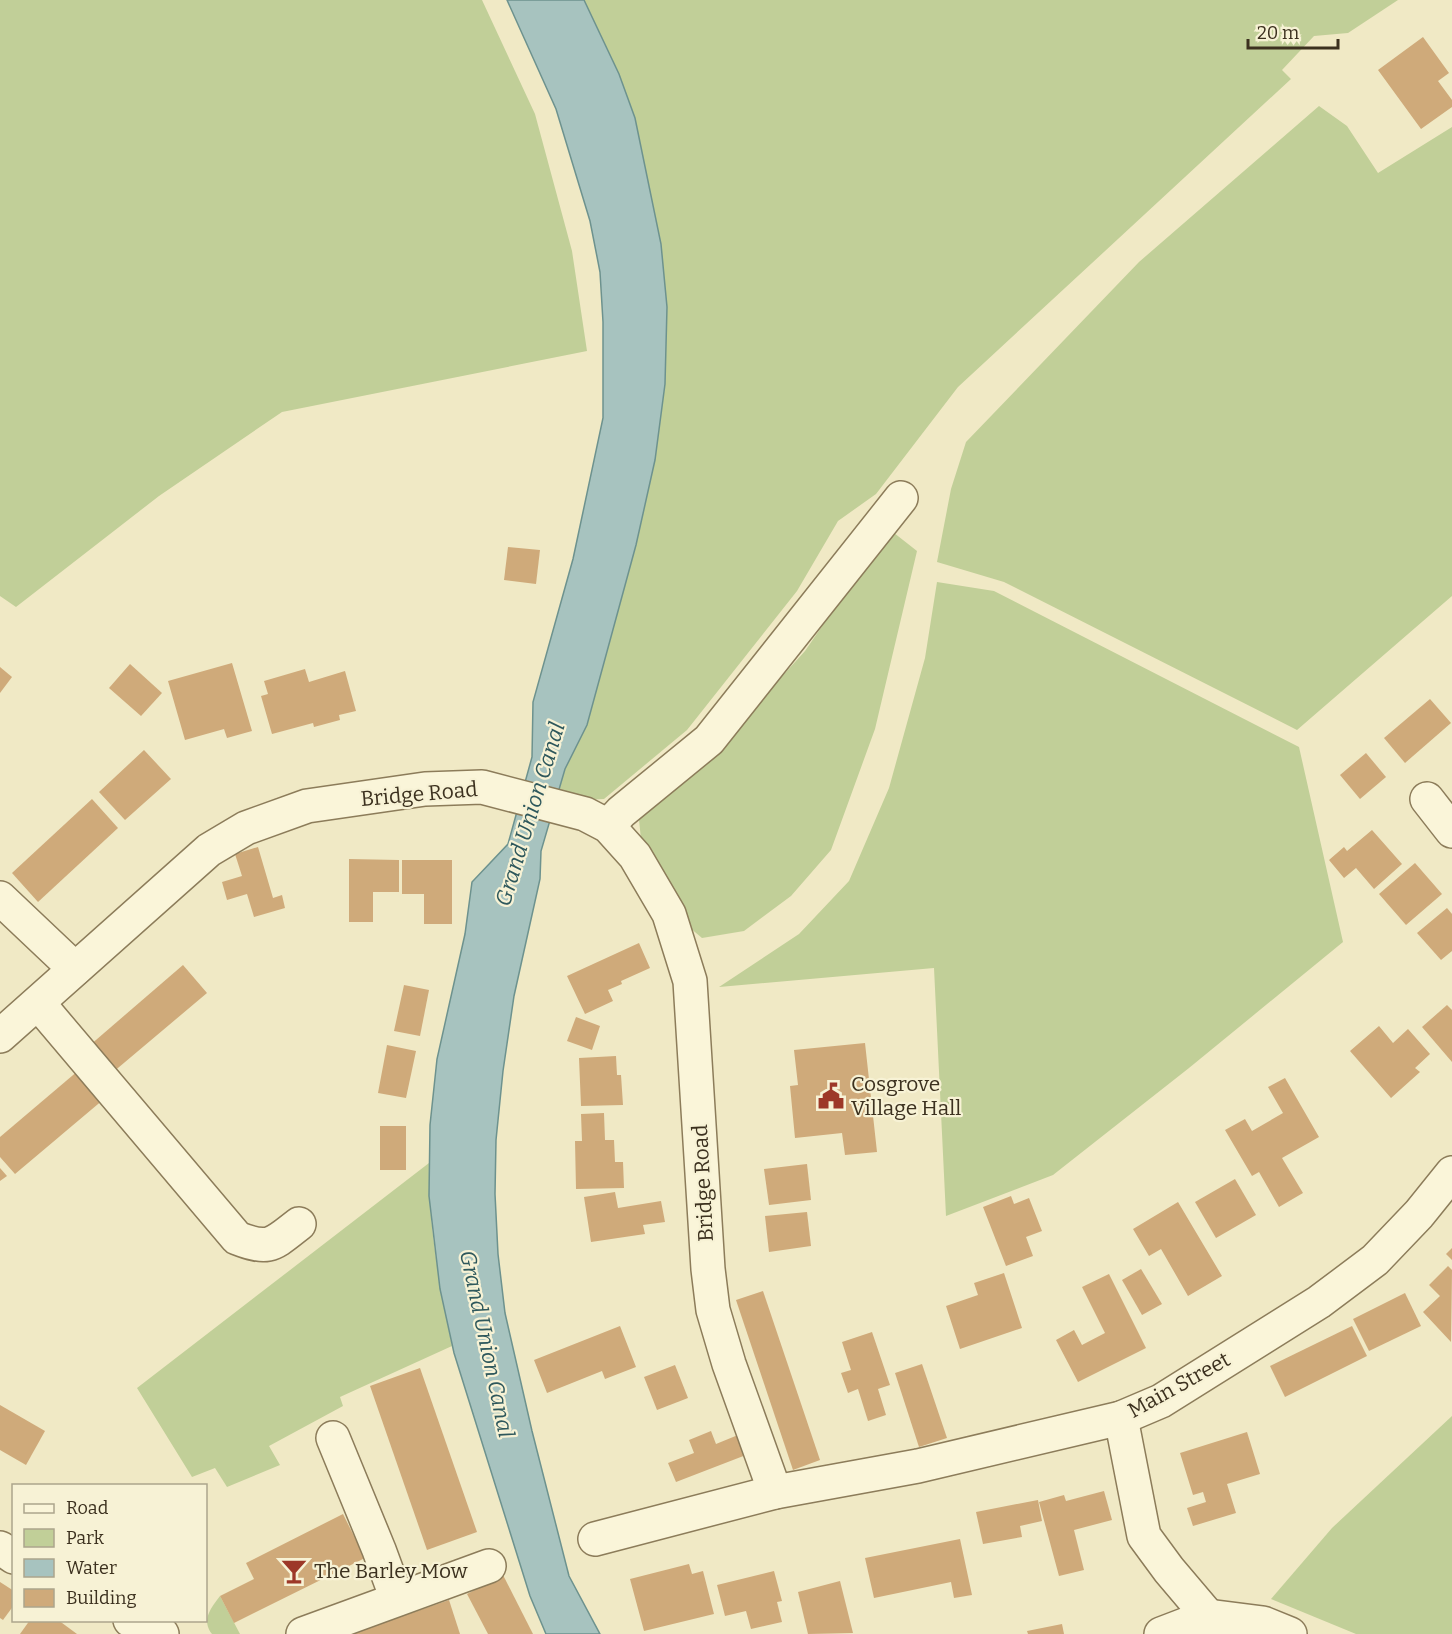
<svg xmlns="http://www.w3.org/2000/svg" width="1452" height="1634" font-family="Bitter,serif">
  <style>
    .green { fill: #c1cf98 }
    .water { fill: #a7c3bf; stroke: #6d928e; stroke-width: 1.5 }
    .building { fill: #cfaa7a }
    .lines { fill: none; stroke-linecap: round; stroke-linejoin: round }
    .minor-casing { stroke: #8c7c5a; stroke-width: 36 }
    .minor { stroke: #faf5d9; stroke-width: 33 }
    .labels { text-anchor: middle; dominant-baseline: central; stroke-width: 4.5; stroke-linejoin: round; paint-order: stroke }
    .street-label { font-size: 21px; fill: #3c311f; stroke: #f7f2d5 }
    .poi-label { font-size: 21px; fill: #3c311f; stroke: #f7f2d5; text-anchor: start }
    .water-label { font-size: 22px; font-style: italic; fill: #2e585c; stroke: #f7f2d5 }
  </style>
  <rect width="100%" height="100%" fill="#f0e9c5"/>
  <g class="green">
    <path d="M0 0H482L535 114 572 251 587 351 282 412 159 496 16 607 0 596Z"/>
    <path d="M584 0H1398L1348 33 1314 36 1282 70 1291 79 958 387 876 494 838 521 797 591 687 730 604 799 582 800 558 794 565 769 587 725 636 545 655 460 665 384 661 244 635 119 619 74Z"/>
    <path d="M1319 106 1347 126 1378 173 1452 127V596L1297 730 1004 582 937 562 951 489 966 442 1139 262Z"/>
    <path d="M889 529 917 551 875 729 831 850 791 896 744 931 702 938 689 927 641 839 639 820 707 759 805 651Z"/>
    <path d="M937 582 994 591 1299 747 1343 942 1189 1068 1053 1175 946 1216 934 968 719 987 799 934 849 881 889 788 925 658Z"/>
    <path d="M429 1163C428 1225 440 1286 452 1346L340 1397 343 1406 269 1446 280 1465 227 1487 215 1468 192 1477 137 1388Z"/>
    <path d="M1452 1416V1634H1356L1271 1599 1332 1528Z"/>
    <path d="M220 1596 240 1634H212C201 1620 211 1608 220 1596Z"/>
  </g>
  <path class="water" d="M507 0H584L619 74 635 118 661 244 667 307 665 384 655 460 636 545 587 725 565 769 541 851 540 879 514 996 503 1071 496 1140 495 1194 498 1254 505 1313 532 1431 569 1576 600 1634H546L530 1596 454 1353 440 1289 429 1196 430 1125 437 1059 465 934 472 882 508 844 532 757 533 702 573 559 603 418V322L600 272 590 221 556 109Z"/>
  <g class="building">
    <path d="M1423 37 1449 73 1438 81 1452 100V107L1421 129 1378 70Z"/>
    <path d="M508 547 540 550 536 584 504 580Z"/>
    <path d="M232 663 252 731 227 738 224 729 185 740 168 681Z"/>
    <path d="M130 664 162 693 141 716 109 688Z"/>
    <path d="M0 667 12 677 0 693Z"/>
    <path d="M305 669 309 682 345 671 356 711 339 715 340 720 314 727 313 723 272 734 261 696 268 694 264 681Z"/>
    <path d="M1430 699 1451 723 1405 763 1384 738Z"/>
    <path d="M144 750 171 779 125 820 99 792Z"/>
    <path d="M1366 753 1386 777 1360 799 1340 775Z"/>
    <path d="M92 799 118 828 38 902 12 873Z"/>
    <path d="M1372 830 1402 864 1374 889 1356 868 1344 878 1329 860 1344 847 1347 851Z"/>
    <path d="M258 847 273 898 282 895 285 908 254 917 247 894 227 900 222 882 242 876 235 854Z"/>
    <path d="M349 859 399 860V892H373V922H349Z"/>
    <path d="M402 860H452V924H424V894H402Z"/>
    <path d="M1415 863 1442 894 1406 925 1379 894Z"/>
    <path d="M1447 908 1452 914V951L1441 960 1417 933Z"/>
    <path d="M639 943 650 968 621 981 622 984 608 990 613 1001 585 1014 567 976Z"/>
    <path d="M183 965 207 993 112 1073 89 1046Z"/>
    <path d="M404 985 429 990 420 1036 394 1031Z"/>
    <path d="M1447 1005 1452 1010V1062L1422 1027Z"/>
    <path d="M576 1017 600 1026 592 1050 567 1041Z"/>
    <path d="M1379 1026 1393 1043 1408 1029 1430 1054 1415 1068 1420 1072 1391 1098 1350 1051Z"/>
    <path d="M865 1043 877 1152 845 1155 842 1133 795 1138 790 1086 798 1085 794 1050Z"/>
    <path d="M387 1045 416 1051 406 1098 378 1093Z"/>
    <path d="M616 1056 617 1075H621L623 1105 581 1106 579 1058Z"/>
    <path d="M79 1070 104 1099 15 1174 0 1157V1137Z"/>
    <path d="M1285 1078 1319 1137 1282 1158 1303 1193 1279 1207 1259 1172 1252 1176 1225 1130 1245 1119 1252 1131 1283 1113 1268 1087Z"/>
    <path d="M604 1113 605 1140H614L615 1162H623L624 1188 576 1189 575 1141H582L581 1114Z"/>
    <rect x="380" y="1126" width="26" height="44"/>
    <path d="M807 1164 811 1200 769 1205 764 1169Z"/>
    <path d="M0 1168 7 1176 0 1181Z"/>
    <path d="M1235 1179 1256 1215 1216 1238 1195 1202Z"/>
    <path d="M615 1192 618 1208 661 1201 665 1222 643 1225 645 1234 591 1242 584 1197Z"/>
    <path d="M1011 1196 1014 1204 1029 1198 1042 1231 1026 1237 1033 1256 1006 1266 983 1207Z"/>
    <path d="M1178 1202 1222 1276 1188 1296 1161 1249 1149 1256 1133 1229Z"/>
    <path d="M807 1212 811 1246 769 1252 765 1216Z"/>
    <path d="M1452 1248V1260L1446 1254Z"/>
    <path d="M1448 1266 1452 1270 1451 1342 1423 1312 1440 1296 1429 1285Z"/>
    <path d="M1141 1269 1162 1304 1142 1315 1122 1280Z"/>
    <path d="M1004 1273 1022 1328 960 1349 946 1306 978 1295 974 1283Z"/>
    <path d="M1109 1274 1146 1348 1078 1382 1056 1340 1074 1330 1082 1345 1105 1333 1082 1287Z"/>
    <path d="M763 1291 820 1460 793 1470 736 1300Z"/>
    <path d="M1405 1293 1421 1326 1369 1351 1353 1319Z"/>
    <path d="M620 1326 636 1367 605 1379 602 1371 547 1393 534 1360Z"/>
    <path d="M1352 1326 1367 1356 1285 1397 1270 1366Z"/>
    <path d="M872 1332 890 1385 878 1389 886 1415 868 1421 858 1389 848 1393 841 1373 851 1370 842 1342Z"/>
    <path d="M922 1364 947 1438 919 1447 895 1373Z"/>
    <path d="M675 1365 688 1398 657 1410 644 1377Z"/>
    <path d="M420 1368 477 1532 427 1550 370 1386Z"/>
    <path d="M0 1405 45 1431 26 1465 0 1450Z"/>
    <path d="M711 1431 716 1444 738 1435 746 1455 676 1482 668 1463 694 1453 689 1440Z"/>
    <path d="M1247 1432 1260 1474 1227 1484 1236 1513 1193 1526 1187 1508 1206 1502 1203 1492 1193 1495 1180 1453Z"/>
    <path d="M1104 1491 1112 1520 1074 1530 1084 1570 1059 1576 1039 1502 1064 1495 1066 1501Z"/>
    <path d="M1038 1500 1042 1521 1020 1526 1022 1537 983 1544 976 1512Z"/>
    <path d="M343 1514 365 1558 234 1623 220 1596 254 1579 246 1563Z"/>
    <path d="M960 1539 972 1595 954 1598 951 1582 874 1598 865 1558Z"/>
    <path d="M689 1564 692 1574 703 1571 714 1614 644 1631 630 1579Z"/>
    <path d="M774 1571 782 1601 777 1602 782 1622 751 1629 746 1611 725 1616 717 1585Z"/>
    <path d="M503 1575 533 1634H488L467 1594Z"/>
    <path d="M840 1581 853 1633 808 1634 798 1592Z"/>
    <path d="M0 1582 14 1591V1605L3 1620 0 1618Z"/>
    <path d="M449 1600 460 1634H351Z"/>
    <path d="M30 1620H58L77 1634H20Z"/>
    <path d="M1062 1624 1064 1634H1028L1027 1631Z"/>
  </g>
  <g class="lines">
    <g class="minor-casing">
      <g id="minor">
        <path d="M1427 799 1452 831"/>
        <path d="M608 826 621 812 709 740 901 498"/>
        <path d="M0 898 75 969"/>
        <path d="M38 1003 237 1238C270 1251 273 1244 299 1224"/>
        <path d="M0 1036 209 850 246 828 307 806 425 789 482 787 585 814 608 826 635 856 669 914 690 981 708 1269 713 1310 729 1364 775 1492"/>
        <path d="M1121 1418 1144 1536 1169 1570 1208 1616 1213 1634"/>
        <path d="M333 1438 379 1550 397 1599"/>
        <path d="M595 1539 775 1492 918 1466 1121 1418 1161 1401 1319 1302 1375 1260 1419 1214 1452 1173"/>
        <path d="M0 1548 14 1557"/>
        <path d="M130 1620 162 1634"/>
        <path d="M303 1634 489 1566"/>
        <path d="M1161 1634 1208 1616 1263 1623 1290 1634"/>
      </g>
    </g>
    <use href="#minor" class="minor"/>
  </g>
  <defs>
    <g id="civic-bare" transform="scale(2.07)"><path d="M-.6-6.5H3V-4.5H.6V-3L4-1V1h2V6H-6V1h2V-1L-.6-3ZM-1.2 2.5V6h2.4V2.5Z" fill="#9d3828" stroke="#f7f2d5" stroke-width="2.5" paint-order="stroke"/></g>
    <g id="bar-bare" transform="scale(2.07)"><path d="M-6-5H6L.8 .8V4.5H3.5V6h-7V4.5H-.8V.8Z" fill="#9d3828" stroke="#f7f2d5" stroke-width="2.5" paint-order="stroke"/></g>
  </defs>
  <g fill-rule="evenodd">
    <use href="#civic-bare" x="831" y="1096"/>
    <use href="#bar-bare" x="294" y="1571"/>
  </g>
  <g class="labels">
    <g class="street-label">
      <text transform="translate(419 794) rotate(-5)">Bridge Road</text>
      <text transform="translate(703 1183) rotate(-93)">Bridge Road</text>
      <text transform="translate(1179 1385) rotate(-29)">Main Street</text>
    </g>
    <g class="poi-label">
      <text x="851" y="1084">Cosgrove<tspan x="851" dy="24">Village Hall</tspan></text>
      <text x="314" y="1571">The Barley Mow</text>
    </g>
    <g class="water-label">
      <text transform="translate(530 814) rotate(-73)">Grand Union Canal</text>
      <text transform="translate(487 1344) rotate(78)">Grand Union Canal</text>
    </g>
  </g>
  <rect x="12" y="1484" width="195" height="138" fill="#f7f2d5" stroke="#aca58c" stroke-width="1.5"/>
  <rect x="24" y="1504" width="30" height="9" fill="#faf5d9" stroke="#aca58c" stroke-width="1.5"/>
  <text x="66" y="1514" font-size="18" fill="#3c311f">Road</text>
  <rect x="24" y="1529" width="30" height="18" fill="#c1cf98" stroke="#aca58c" stroke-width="1.5"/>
  <text x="66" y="1544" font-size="18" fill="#3c311f">Park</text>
  <rect x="24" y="1559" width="30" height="18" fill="#a7c3bf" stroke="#aca58c" stroke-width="1.5"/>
  <text x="66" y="1574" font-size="18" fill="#3c311f">Water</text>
  <rect x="24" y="1589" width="30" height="18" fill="#cfaa7a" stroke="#aca58c" stroke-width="1.5"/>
  <text x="66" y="1604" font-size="18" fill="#3c311f">Building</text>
  <path d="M1248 39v9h90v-9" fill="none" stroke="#3c311f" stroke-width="3"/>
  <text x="1257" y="39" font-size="18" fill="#3c311f" stroke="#f7f2d5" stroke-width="4.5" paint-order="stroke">20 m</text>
</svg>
